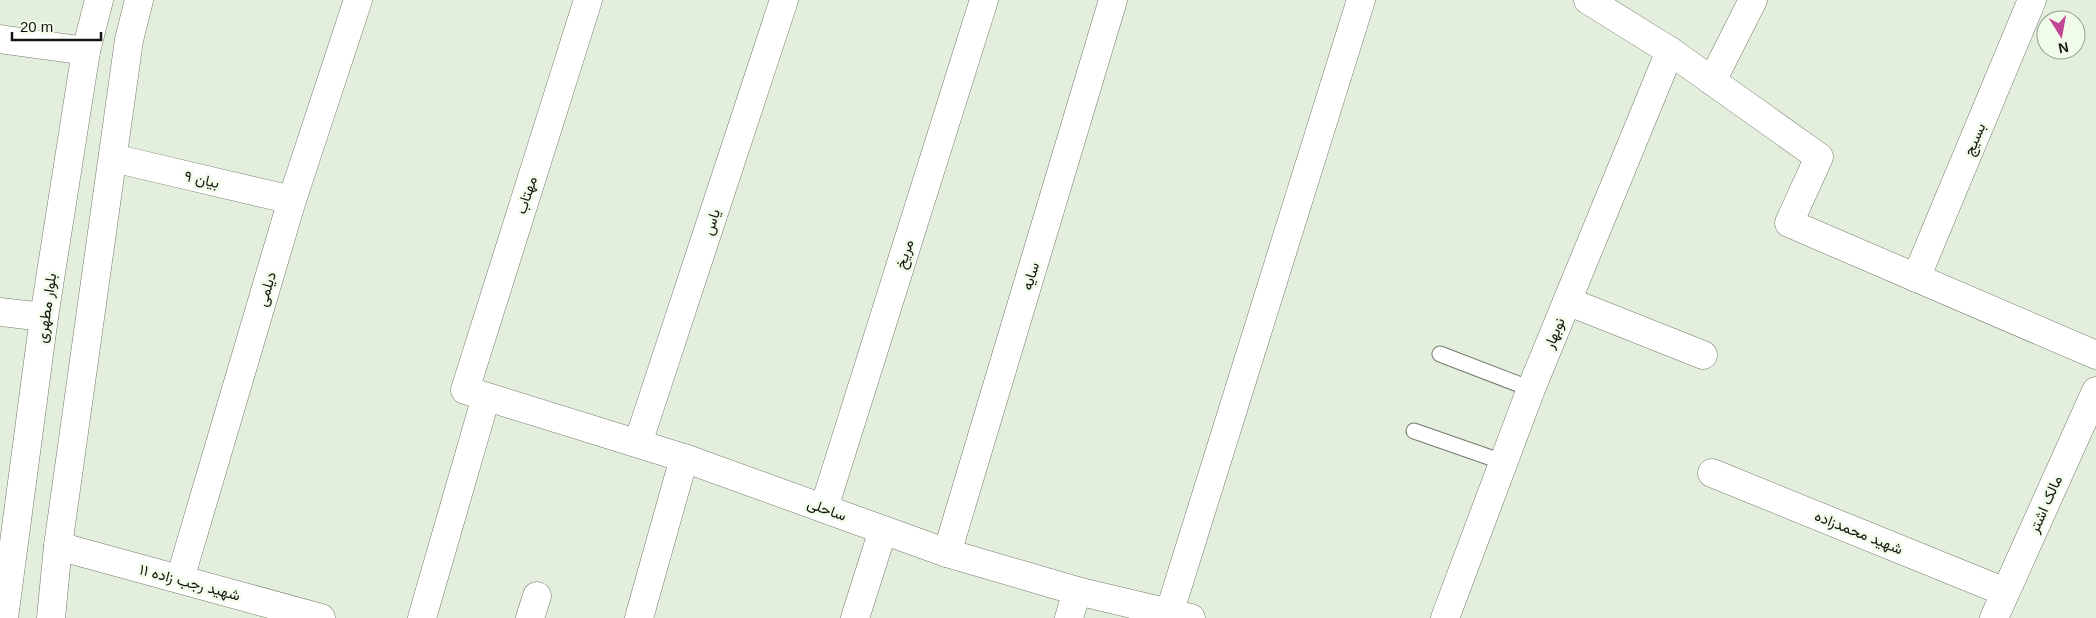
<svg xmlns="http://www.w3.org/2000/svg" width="2096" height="618" font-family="Arial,Vazirmatn,sans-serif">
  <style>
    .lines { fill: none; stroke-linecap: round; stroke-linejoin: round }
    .lane-casing { stroke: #727b6c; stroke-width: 17 }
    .street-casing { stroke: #727b6c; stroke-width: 29 }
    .secondary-casing { stroke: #727b6c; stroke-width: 29 }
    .lane { stroke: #fff; stroke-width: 15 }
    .street { stroke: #fff; stroke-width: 28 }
    .secondary { stroke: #fff; stroke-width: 28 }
    .labels { text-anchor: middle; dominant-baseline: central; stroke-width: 5; stroke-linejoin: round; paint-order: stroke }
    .street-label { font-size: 15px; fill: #131711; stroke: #f1fbea }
  </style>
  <rect width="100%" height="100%" fill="#e4eedc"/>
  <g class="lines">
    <g class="lane-casing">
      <g id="lane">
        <path d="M1440 354 1531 389"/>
        <path d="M1414 431 1503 462"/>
      </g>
    </g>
    <g class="street-casing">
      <g id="street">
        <path d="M588 0 465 390 684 458 947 553 1077 591 1191 618"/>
        <path d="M1588 0 1670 51 1819 157 1789 223 2096 355"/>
        <path d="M0 39 86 51"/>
        <path d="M1712 81 1753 0"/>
        <path d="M113 158 292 200"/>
        <path d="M1916 278 2032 0"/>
        <path d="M1567 301 1703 355"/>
        <path d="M0 312 44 317"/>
        <path d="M638 443 784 0"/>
        <path d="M1712 473 2005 592"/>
        <path d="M824 508 984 0"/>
        <path d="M58 546 321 618"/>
        <path d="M947 553 1113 0"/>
        <path d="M180 579 292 200 358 0"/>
        <path d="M1169 614 1361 0"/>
        <path d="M422 618 486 397"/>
        <path d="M530 618 537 596"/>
        <path d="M639 618 684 458"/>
        <path d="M855 618 883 530"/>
        <path d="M1069 618 1077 591"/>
        <path d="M1445 618 1531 389 1670 51"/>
        <path d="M1994 618 2096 391"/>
      </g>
    </g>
    <g class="secondary-casing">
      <g id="secondary">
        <path d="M4 618 44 317 86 51 99 0"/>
        <path d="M51 618 58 546 129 40 139 0"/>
      </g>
    </g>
    <use href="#lane" class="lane"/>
    <use href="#street" class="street"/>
    <use href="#secondary" class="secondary"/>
  </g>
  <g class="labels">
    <g class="street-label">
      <text transform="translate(1974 139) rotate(-67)">بسیج</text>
      <text transform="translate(202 179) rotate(13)">بیان ۹</text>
      <text transform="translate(526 195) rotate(-72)">مهتاب</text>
      <text transform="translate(711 222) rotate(-72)">یاس</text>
      <text transform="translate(904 254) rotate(-72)">مریخ</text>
      <text transform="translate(1030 276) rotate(-73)">سایه</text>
      <text transform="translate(266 289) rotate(-74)">دیلمی</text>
      <text transform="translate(46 308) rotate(-82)">بلوار مطهری</text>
      <text transform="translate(1554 333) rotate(-68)">نوبهار</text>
      <text transform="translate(2045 504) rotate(-66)">مالک اشتر</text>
      <text transform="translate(827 509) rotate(20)">ساحلی</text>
      <text transform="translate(1859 532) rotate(22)">شهید محمدزاده</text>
      <text transform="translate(190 582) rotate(15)">شهید رجب زاده ۱۱</text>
    </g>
  </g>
  <g transform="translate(2061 35) rotate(169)"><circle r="24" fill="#f1fbea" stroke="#98a093"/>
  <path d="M0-4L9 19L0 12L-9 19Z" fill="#c34695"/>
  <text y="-8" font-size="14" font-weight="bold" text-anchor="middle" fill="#131711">N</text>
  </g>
  <path d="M12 32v8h89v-8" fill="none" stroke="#131711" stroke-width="2.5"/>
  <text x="20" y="32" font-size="15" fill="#131711" stroke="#f1fbea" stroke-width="4" paint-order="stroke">20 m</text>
</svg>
